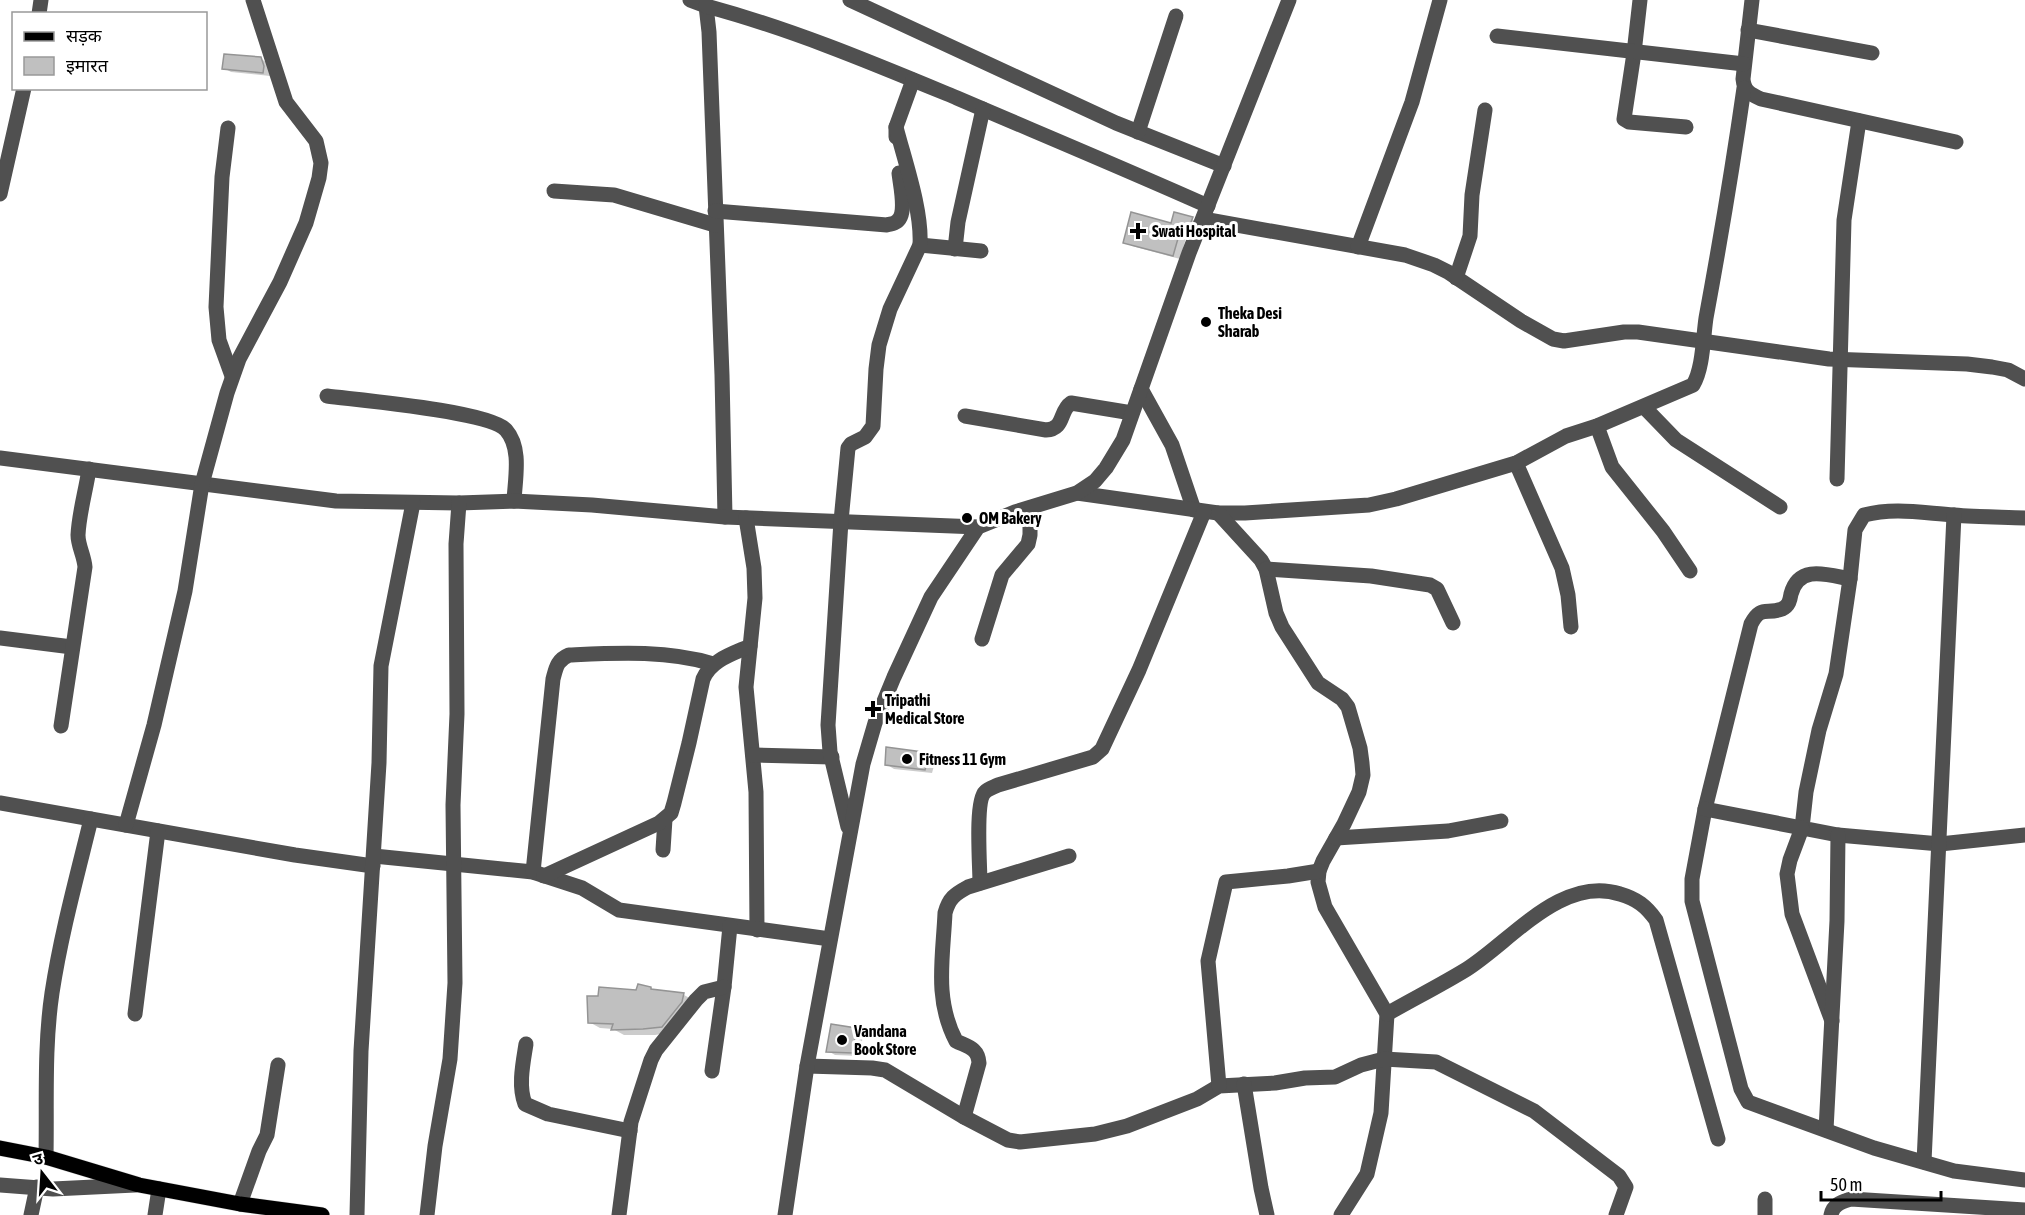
<svg xmlns="http://www.w3.org/2000/svg" width="2025" height="1215" font-family="'Asap Condensed','Noto Sans Devanagari',sans-serif">
  <style>
    .shadow { fill: #0003 }
    .building { fill: #c0c0c0; stroke: #949494; stroke-width: 1.5 }
    .lines { fill: none; stroke-linecap: round; stroke-linejoin: round }
    .major-casing { stroke: #dbdbdb; stroke-width: 16 }
    .minor { stroke: #505050; stroke-width: 15 }
    .major { stroke: #000; stroke-width: 15 }
    .poi-dot { fill: #000; stroke: #fff; stroke-width: 2 }
    .labels { text-anchor: middle; dominant-baseline: central; stroke-width: 6; stroke-linejoin: round; paint-order: stroke }
    .poi-label { font-size: 16px; font-weight: bold; fill: #000; stroke: #fff; text-anchor: start }
  </style>
  <rect width="100%" height="100%" fill="#fff"/>
  <g class="shadow">
    <path d="M261 59 268 63 270 76 231 72 224 68Z"/>
    <path d="M1192 219 1199 223 1192 240 1186 238 1180 259 1132 246 1125 242Z"/>
    <path d="M929 755 936 759 932 773 894 769 886 764Z"/>
    <path d="M651 988 656 991 684 995 695 1001 674 1032 655 1035H624L613 1029 600 1028 589 1022 637 991Z"/>
    <path d="M832 1026 856 1030 863 1034 860 1056 835 1055 828 1051Z"/>
  </g>
  <g class="building">
    <path d="M224 54 261 57 264 66 263 73 222 69Z"/>
    <path d="M1131 212 1171 223 1174 212 1193 217 1185 237 1179 235 1173 256 1123 243Z"/>
    <path d="M886 747 930 753 925 770 885 765Z"/>
    <path d="M638 984 651 987V989L684 993 682 1002 662 1027 643 1029 611 1030 613 1024 588 1023 587 996H598L599 987 636 990Z"/>
    <path d="M831 1024 856 1028 853 1053 826 1052Z"/>
  </g>
  <g class="lines">
    <g class="major-casing">
      <path id="major" d="M0 1148 46 1157 139 1185 240 1204 322 1215"/>
    </g>
    <g class="minor">
      <path d="M690 0 706 6 709 32 722 375 725 517"/>
      <path d="M850 0 1116 123 1224 166"/>
      <path d="M1640 0 1634 53 1624 119 1629 122 1686 127"/>
      <path d="M1752 0 1743 79C1744 91 1750 94 1761 99L1956 142"/>
      <path d="M706 6C792 29 875 64 957 98 1041 134 1125 169 1208 206"/>
      <path d="M39 14 41 0"/>
      <path d="M1748 30 1872 53"/>
      <path d="M1497 36 1744 64"/>
      <path d="M228 128 222 177 216 307 219 340 232 376"/>
      <path d="M1138 132 1176 16"/>
      <path d="M896 137V127L913 80"/>
      <path d="M554 191 614 195 715 225"/>
      <path d="M0 194 24 88"/>
      <path d="M715 211 887 225C890 224 894 224 896 222 908 215 900 185 899 173"/>
      <path d="M1203 219 1405 255 1434 265 1448 272 1521 321 1553 339 1564 341 1624 332H1638L1829 359 1967 364 1992 367 2008 370 2025 379"/>
      <path d="M920 245 981 251"/>
      <path d="M1358 247 1412 102 1440 0"/>
      <path d="M955 249 958 222 983 109"/>
      <path d="M1456 278 1470 236 1472 195 1485 110"/>
      <path d="M1141 389 1172 445 1194 510"/>
      <path d="M327 396C358 400 489 411 506 430 522 448 515 479 514 501"/>
      <path d="M1644 407 1676 440 1780 507"/>
      <path d="M965 416 1046 430C1065 429 1059 411 1071 403L1132 413"/>
      <path d="M1597 426 1612 467 1663 531 1690 571"/>
      <path d="M0 458 336 501 459 503 514 501 592 505 725 517 978 527"/>
      <path d="M1516 463 1562 568 1568 595 1571 627"/>
      <path d="M1837 479 1844 220 1859 121"/>
      <path d="M1077 493 1218 513H1245L1369 505 1396 499 1516 463 1566 436 1597 426 1693 385C1703 369 1703 338 1706 318 1720 242 1733 165 1744 88"/>
      <path d="M1218 513 1261 560 1266 569 1276 613 1282 627 1318 683 1342 699 1348 707 1360 748 1362 763 1363 775 1359 792 1344 824 1323 861 1319 871 1318 882 1325 907 1387 1014 1381 1113 1367 1174 1341 1215"/>
      <path d="M746 518 754 568 755 598 746 687 756 792 757 930"/>
      <path d="M2025 518C2001 517 1977 517 1954 515 1923 513 1894 507 1864 515L1855 530 1850 579 1836 674 1819 730 1806 792 1802 828 1838 835 1940 844 2025 835"/>
      <path d="M1266 569 1371 576 1430 585 1437 589 1453 623"/>
      <path d="M1850 579C1828 575 1799 564 1791 594 1790 600 1789 606 1782 609 1766 615 1761 605 1751 624L1705 809 1692 879V901L1741 1089 1748 1102 1874 1148 1954 1171 2025 1180"/>
      <path d="M0 638 72 647"/>
      <path d="M982 639 1002 575 1028 544 1030 535V508"/>
      <path d="M61 726 85 567C84 555 78 546 78 535 79 513 86 490 89 469"/>
      <path d="M753 755 832 757"/>
      <path d="M0 803 295 855 373 866"/>
      <path d="M1705 809 1802 828 1790 860 1787 874 1792 914 1832 1021"/>
      <path d="M126 825 154 725 185 591 202 484 227 393 239 359 280 282 306 223 319 178 321 163 316 141 286 102 253 0"/>
      <path d="M848 827 830 752 828 725 841 521 848 448 851 444 865 437 873 426 876 369 879 345 890 309 920 245C922 210 905 162 896 127"/>
      <path d="M1336 838 1448 831 1501 821"/>
      <path d="M663 850 665 819"/>
      <path d="M374 856 533 872 582 888 619 910 830 939"/>
      <path d="M533 872 553 679C556 668 557 660 569 655 616 653 667 650 713 664"/>
      <path d="M544 876 659 823 671 813 674 803 689 743 703 679C711 660 732 654 750 646"/>
      <path d="M980 883C980 867 975 801 985 792 988 789 994 787 998 785L1093 757 1102 749 1139 670 1204 512"/>
      <path d="M135 1014 158 831"/>
      <path d="M1387 1014C1413 999 1441 985 1467 969 1511 941 1562 875 1620 894 1637 899 1646 906 1656 920L1718 1139"/>
      <path d="M526 1044C523 1063 518 1086 525 1104L548 1114 630 1131"/>
      <path d="M807 1066 872 1068 885 1070 964 1117 1008 1140 1020 1142 1095 1134 1127 1126 1197 1099 1219 1086 1275 1083 1305 1078 1335 1077 1361 1065 1384 1059 1436 1062 1534 1111 1619 1176 1626 1187 1616 1215"/>
      <path d="M712 1071 724 987 730 926"/>
      <path d="M1244 1084 1261 1188 1267 1215"/>
      <path d="M1219 1086 1208 961 1226 882 1288 876 1319 871"/>
      <path d="M964 1117 979 1063C978 1048 968 1047 956 1041 934 999 943 958 945 913 949 898 955 894 968 887L1069 856"/>
      <path d="M1826 1130 1837 921 1838 835"/>
      <path d="M46 1157C47 1103 44 1047 52 993 61 934 77 876 91 819"/>
      <path d="M1924 1162 1954 515"/>
      <path d="M0 1185 53 1189 135 1185"/>
      <path d="M1765 1199V1215"/>
      <path d="M240 1204 259 1151 267 1135 278 1065"/>
      <path d="M31 1215 37 1187"/>
      <path d="M155 1215 159 1189"/>
      <path d="M357 1215 361 1051 379 763 381 666 413 503"/>
      <path d="M427 1215 435 1146 450 1059 455 983 453 805 457 714 456 544 459 503"/>
      <path d="M619 1215 631 1122 651 1060 656 1050 696 1000 704 992 724 987"/>
      <path d="M785 1215 807 1066 863 764 875 723 894 677 931 597 978 527 1015 512 1077 493 1095 481 1106 468 1123 440 1189 253 1289 0"/>
      <path d="M1831 1215C1833 1204 1842 1202 1851 1199L2025 1210"/>
    </g>
    <use href="#major" class="major"/>
  </g>
  <g class="poi-dot">
    <path d="M1135 222h6v6h6v6h-6v6h-6v-6h-6v-6h6z"/>
    <circle cx="1206" cy="322" r="6"/>
    <circle cx="967" cy="518" r="6"/>
    <path d="M870 700h6v6h6v6h-6v6h-6v-6h-6v-6h6z"/>
    <circle cx="907" cy="759" r="6"/>
    <circle cx="842" cy="1040" r="6"/>
  </g>
  <g class="labels">
    <g class="poi-label">
      <text x="1152" y="231">Swati Hospital</text>
      <text x="1218" y="313">Theka Desi<tspan x="1218" dy="18">Sharab</tspan></text>
      <text x="979" y="518">OM Bakery</text>
      <text x="885" y="700">Tripathi<tspan x="885" dy="18">Medical Store</tspan></text>
      <text x="919" y="759">Fitness 11 Gym</text>
      <text x="854" y="1031">Vandana<tspan x="854" dy="18">Book Store</tspan></text>
    </g>
  </g>
  <rect x="12" y="12" width="195" height="78" fill="#ffffff" stroke="#999999" stroke-width="1.5"/>
  <rect x="24" y="32" width="30" height="9" fill="#000000" stroke="#999999" stroke-width="1.5"/>
  <text x="66" y="42" font-size="18" fill="#000000">सड़क</text>
  <rect x="24" y="57" width="30" height="18" fill="#c0c0c0" stroke="#999999" stroke-width="1.5"/>
  <text x="66" y="72" font-size="18" fill="#000000">इमारत</text>
  <g transform="translate(42 1173) rotate(343)" stroke="#ffffff" stroke-width="4.5" paint-order="stroke">
  <path d="M0-4.5L10 22L0 15L-10 22Z" fill="#000000"/>
  <text y="-9" font-size="16" font-weight="bold" text-anchor="middle" fill="#000000">उ</text>
  </g>
  <path d="M1821 1191v9h120v-9" fill="none" stroke="#000000" stroke-width="3"/>
  <text x="1830" y="1191" font-size="18" fill="#000000" stroke="#ffffff" stroke-width="4.5" paint-order="stroke">50 m</text>
</svg>
